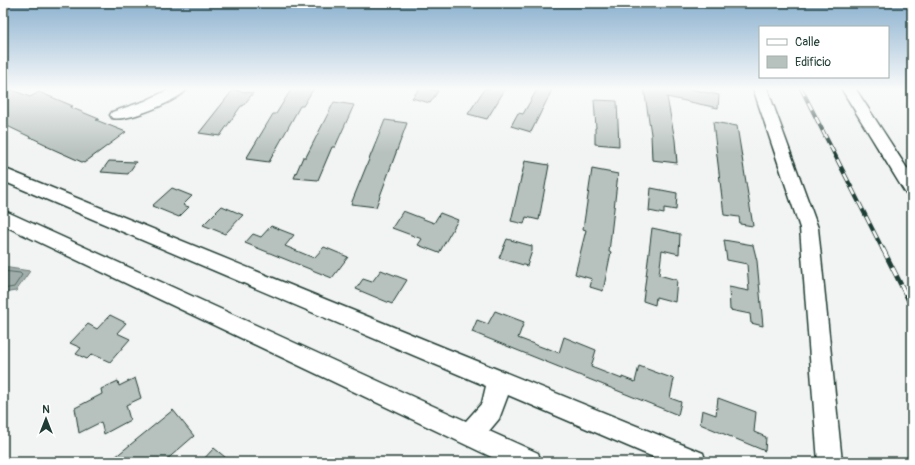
<svg xmlns="http://www.w3.org/2000/svg" width="915" height="465" font-family="Pangolin,sans-serif">
  <style>
    .water { fill: #a1adaa; stroke: #6d807b }
    .lines { fill: none; stroke-linecap: round; stroke-linejoin: round }
    .shore { stroke: #536a63; stroke-width: 1 }
    .building { fill: #b7c1bd; stroke: #1f3d34 }
    .street-casing { stroke: #1f3d34; stroke-width: 3 }
    .street { fill: #fff; fill-rule: evenodd }
    .rail-far1-casing { stroke: #1f3d34; stroke-width: 4 }
    .rail-casing { stroke: #1f3d34; stroke-width: 5 }
    .rail-far1 { stroke: #fff; stroke-width: 2.5; stroke-dasharray: 8; stroke-linecap: butt }
    .rail { stroke: #fff; stroke-width: 3.5; stroke-dasharray: 10; stroke-linecap: butt }
  </style>
  <rect width="100%" height="100%" fill="#f2f3f3"/>
  <filter id="ink" filterUnits="userSpaceOnUse"><feTurbulence type="fractalNoise" baseFrequency=".025" numOctaves="2"/><feDisplacementMap in="SourceGraphic" scale="8" xChannelSelector="R" yChannelSelector="G"/><feConvolveMatrix kernelMatrix="1 2 1 2 8 2 1 2 1" color-interpolation-filters="sRGB"/></filter>
  <g filter="url(#ink)">
    <path class="water" d="M3 267 30 271 16 291 3 293Z"/>
    <g class="lines">
      <path class="shore" d="M3 271 20 273 22 275 14 287 3 289"/>
    </g>
    <g class="building">
      <path d="M3 88H7L30 97 39 92 73 106 70 107 99 119 96 120 126 132 84 163 46 146 47 145 3 124Z"/>
      <path d="M292 88H314L303 106H300L269 162 246 159 273 114H276Z"/>
      <path d="M420 88H426L438 91 430 103 412 98Z"/>
      <path d="M485 88H506L487 119 468 114Z"/>
      <path d="M538 88H553L531 132 511 126 518 113 523 114Z"/>
      <path d="M644 88H685L719 95 718 108 667 97 675 140 677 163 652 160 651 134Z"/>
      <path d="M233 90 253 93 243 106H241L220 136 199 133Z"/>
      <path d="M594 100 617 101 619 146 595 144V128H596Z"/>
      <path d="M334 102 354 105 335 147H332L318 180 294 178 303 157H306Z"/>
      <path d="M385 120 407 123 376 207 351 204Z"/>
      <path d="M713 122 737 126 753 226 740 224 739 217 724 215Z"/>
      <path d="M109 161 136 162 128 174 101 172Z"/>
      <path d="M525 161 549 165 539 220 526 217 524 224 511 221Z"/>
      <path d="M592 169 618 174 609 252H611L603 291 590 287 592 279 575 274 586 230 583 229Z"/>
      <path d="M172 188 192 196 183 205 189 207 179 217 152 206Z"/>
      <path d="M651 188 677 193 676 210 664 208V214L649 211Z"/>
      <path d="M222 206 243 215 225 234 203 225Z"/>
      <path d="M403 211 434 223 440 213 458 220 439 253 418 245 422 239 392 228Z"/>
      <path d="M271 226 294 235 285 246 314 258 324 247 348 257 332 278 245 243 253 234 261 237Z"/>
      <path d="M652 228 680 234 679 254 662 250 659 275 677 280 675 302 656 297 655 305 643 301Z"/>
      <path d="M507 239 532 246V251L527 266 499 258Z"/>
      <path d="M724 240 753 245 757 261 763 326 751 323 750 314 730 310 729 287 749 291 747 264 727 260Z"/>
      <path d="M381 270 407 280 392 304 356 289 363 279 372 282Z"/>
      <path d="M495 311 524 322 518 338 547 349V348L559 353 564 337 596 350 591 367 622 379V377L635 382 639 366 674 379 670 398 681 402 678 415 472 332 477 320 488 324Z"/>
      <path d="M110 315 126 323 117 333 130 339 110 362 92 354 87 359 76 354 81 348 70 343 88 324 97 329Z"/>
      <path d="M135 378 141 398 126 405 130 420 104 434 101 422 79 433 75 408 102 394 101 389 118 381 119 386Z"/>
      <path d="M718 398 756 412 754 432 766 437 765 451 700 424 702 410 716 415Z"/>
      <path d="M173 410 194 436 164 462H109Z"/>
      <path d="M214 448 231 462H201Z"/>
    </g>
    <g class="lines">
      <g class="street-casing">
        <g id="street">
          <path d="M172 88H188C179 101 127 122 112 118L110 115 112 112 145 101Z"/>
          <path d="M753 88H767L818 228 842 462H818L800 228Z"/>
          <path d="M841 88H855L912 176V196L906 194Z"/>
          <path d="M3 168 703 453 706 462H665L508 395 499 419 489 431 538 453 541 462H502L3 225V210L466 421 482 403 486 386 3 181Z"/>
        </g>
      </g>
      <use href="#street" class="street"/>
      <g class="rail-far1-casing">
        <path id="rail-far1" d="M801 88 883 250"/>
      </g>
      <g class="rail-casing">
        <path id="rail" d="M883 249 912 307"/>
      </g>
      <use href="#rail-far1" class="rail-far1"/>
      <use href="#rail" class="rail"/>
    </g>
  </g>
  <linearGradient id="sky" x2="0" y2="1"><stop stop-color="#8bb1cf"/><stop offset="0.58" stop-color="#f9fafa"/><stop offset="1" stop-color="#f9fafa" stop-opacity="0"/></linearGradient>
  <rect width="915" height="153" fill="url(#sky)"/>
  <rect width="915" height="465" fill="none" stroke="#fff" stroke-width="16"/>
  <rect x="8" y="8" width="899" height="449" fill="none" stroke="#1f3d34" stroke-width="1.5" filter="url(#ink)"/>
  <rect x="759" y="26" width="130" height="52" fill="#ffffff" stroke="#a5b1ae"/>
  <rect x="767" y="39" width="20" height="6" fill="#ffffff" stroke="#a5b1ae"/>
  <text x="795" y="46" font-size="12" fill="#1f3d34">Calle</text>
  <rect x="767" y="56" width="20" height="12" fill="#b7c1bd" stroke="#a5b1ae"/>
  <text x="795" y="66" font-size="12" fill="#1f3d34">Edificio</text>
  <g transform="translate(46 419)" stroke="#ffffff" stroke-width="3" paint-order="stroke">
  <path d="M0-3L7 15L0 10L-7 15Z" fill="#1f3d34"/>
  <text y="-6" font-size="11" font-weight="bold" text-anchor="middle" fill="#1f3d34">N</text>
  </g>
</svg>
